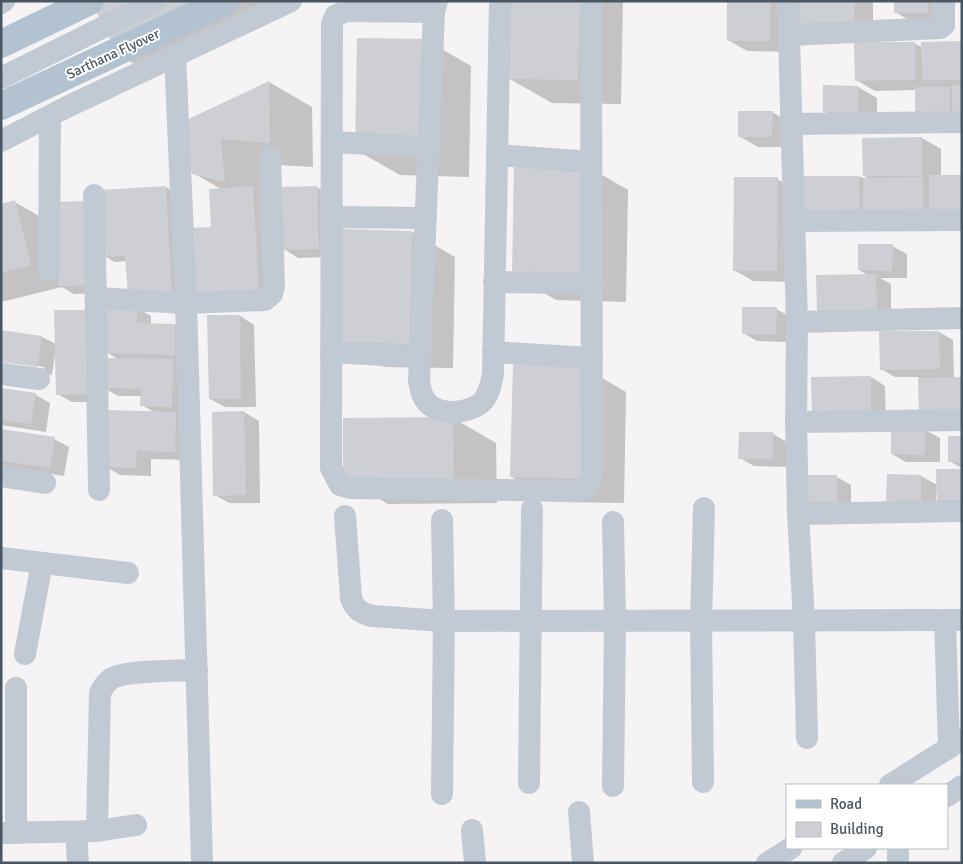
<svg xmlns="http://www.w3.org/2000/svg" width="963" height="864" font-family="Signika,sans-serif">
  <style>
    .shadow { fill: #0003 }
    .building { fill: #cdcfd5 }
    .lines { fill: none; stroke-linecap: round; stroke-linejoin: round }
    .minor { stroke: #c1cad2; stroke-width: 22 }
    .major { stroke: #b3c2d1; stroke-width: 28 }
    .labels { text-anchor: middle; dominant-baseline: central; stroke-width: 4; stroke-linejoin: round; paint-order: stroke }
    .street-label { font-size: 14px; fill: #4a5661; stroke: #fff }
  </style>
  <rect width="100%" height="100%" fill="#f5f3f3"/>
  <g class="shadow">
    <path d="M111 1H275L139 67 120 56Z"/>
    <path d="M510 1H623L621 104 552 103 508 78Z"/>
    <path d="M728 1H789V52L747 51 728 40Z"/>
    <path d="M795 1H873V36Z"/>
    <path d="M895 1H947V23H914L895 12Z"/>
    <path d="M428 41 471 66 469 177 400 175 356 150Z"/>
    <path d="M962 42V124L916 90 875 91 856 80 914 43 923 48Z"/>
    <path d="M269 82 312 107 313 167 263 164 273 300 209 304 212 228 221 189 193 173 181 123Z"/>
    <path d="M858 87 877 98V122H843L824 111Z"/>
    <path d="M772 112 791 123V147H758L739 136Z"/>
    <path d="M922 138 941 149V176L962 224 820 225 859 177 870 179 864 176Z"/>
    <path d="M585 165 628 190 626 302 556 300 513 275Z"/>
    <path d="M777 179 797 190 795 282 753 281 734 270Z"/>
    <path d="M166 187 176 193 182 297 138 299 127 261 115 262 104 256 105 293 74 294 62 287 1 302V205L15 202 51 223Z"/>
    <path d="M317 187 331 196 333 257 298 258 284 249Z"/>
    <path d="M342 230 412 232 455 257 453 368 384 367 340 342Z"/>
    <path d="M892 246 907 254V278H880L891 284V321H833L869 276 859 270Z"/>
    <path d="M137 308 151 316V325H175L189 334V362H175L187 369 186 414H177L190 421 189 460 151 459V476L120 475 106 467 154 412 142 405V396H118L102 387 103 402H72L57 394 55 354 52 375 1 367V363L44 369V367L1 360V331L42 337 102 367 118 359 106 352Z"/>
    <path d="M776 309 791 317V342L757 341 743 333Z"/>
    <path d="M240 316 254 325 256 407H225L210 399Z"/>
    <path d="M939 332 953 340 954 378 920 415 919 377H895L881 369Z"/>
    <path d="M583 367 626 392 624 503 555 502 512 477Z"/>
    <path d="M871 377 885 386 886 422 827 423Z"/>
    <path d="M1 389 36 395 50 403 46 432 1 425Z"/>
    <path d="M244 412 259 421 260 503H229L215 495Z"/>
    <path d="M453 418 496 443 497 503 388 504 345 479Z"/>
    <path d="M925 430 940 438V462H906L892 454Z"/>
    <path d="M1 431 54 439 69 447 64 476 1 466Z"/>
    <path d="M773 434 787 442V467L754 466 740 458Z"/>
    <path d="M962 437V468L949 461Z"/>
    <path d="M921 476 937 485 935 509 902 508 888 500Z"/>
    <path d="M837 477 851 485V510L818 509 803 501Z"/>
  </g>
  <g class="building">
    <path d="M108 1H233L119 57 94 8Z"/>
    <path d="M509 1H580L578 80 507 79Z"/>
    <rect x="727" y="1" width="43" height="40"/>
    <path d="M794 1H854L855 26 794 27Z"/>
    <rect x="894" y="1" width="34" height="12"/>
    <path d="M357 38 428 39 426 153 355 151Z"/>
    <path d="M962 41V80H922L921 42Z"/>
    <path d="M854 42H915V80L855 81Z"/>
    <path d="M269 81 270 143 221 139 225 182 192 174 180 123Z"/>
    <path d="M823 85 858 86V112H823Z"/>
    <rect x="952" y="85" width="10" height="27"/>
    <rect x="915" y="87" width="35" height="27"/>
    <path d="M738 111H773L772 137H738Z"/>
    <path d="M922 137V176H863L862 138Z"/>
    <path d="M514 163 585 164 583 278 512 276Z"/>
    <path d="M929 175H962V213L929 214Z"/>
    <path d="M799 176H859L860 214 800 215Z"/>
    <path d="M734 177H778L777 271H733Z"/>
    <path d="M923 177V216H863V178Z"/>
    <path d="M166 186 172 292 128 295 125 256 104 257 100 190Z"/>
    <path d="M253 186 259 292 193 296 189 228 211 227 209 189Z"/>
    <path d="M317 186 319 249 283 250 280 187Z"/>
    <path d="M15 200 31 265 1 273V204Z"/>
    <path d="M89 201 90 285 58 286 56 202Z"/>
    <path d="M341 229 412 231 410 344 339 342Z"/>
    <path d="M858 244H893L892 271 858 270Z"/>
    <path d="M876 274 877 313H817L816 275Z"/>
    <path d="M106 306H137V323L175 324V355L105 353Z"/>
    <path d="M742 307H777L776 334H742Z"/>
    <path d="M54 310H87L88 394 56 395Z"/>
    <path d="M207 315H240L241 399H209Z"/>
    <path d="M1 330 42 336 38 367 1 362Z"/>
    <path d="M879 331H939L940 369 880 370Z"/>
    <path d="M103 358 173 359 172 407 140 406 141 389 103 388Z"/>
    <path d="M513 364 583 366 581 479 510 477Z"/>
    <path d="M871 376V415H812L811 377Z"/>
    <path d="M962 377V415L919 416 918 378Z"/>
    <path d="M1 388 36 393 31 424 1 420Z"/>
    <path d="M106 410 176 412 175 452 137 451 136 468 104 467Z"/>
    <path d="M244 411 246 495 213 496 212 412Z"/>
    <path d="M453 417 454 479H343V418Z"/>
    <path d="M891 428H925V455L891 454Z"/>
    <path d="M1 429 55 437 50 468 1 461Z"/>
    <path d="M739 432H773V459H738Z"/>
    <rect x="948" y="436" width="14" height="26"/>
    <path d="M936 469H962V507L937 508Z"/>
    <path d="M887 474 921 475V501H886Z"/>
    <rect x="802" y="475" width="35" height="27"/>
  </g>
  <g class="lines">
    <g class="minor">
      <path d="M437 1 434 12 419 381C420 386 421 392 423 396 432 417 466 415 481 403 489 396 491 384 493 374L500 1"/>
      <path d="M788 1 797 322 796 422 798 514 804 620 807 738"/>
      <path d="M1 3 4 1"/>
      <path d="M434 12 346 11 335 16 332 24 331 468 340 485 350 488 580 491 587 488 592 472 591 1"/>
      <path d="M789 35 940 28 944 25V1"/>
      <path d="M175 55 186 303 202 863"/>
      <path d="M1 78 156 1"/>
      <path d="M792 124 962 122"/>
      <path d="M1 141 67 107 291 1"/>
      <path d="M332 142 429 147"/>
      <path d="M497 155 591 162"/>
      <path d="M94 195 99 490"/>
      <path d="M332 217 426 218"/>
      <path d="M794 221 962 220"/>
      <path d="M49 271 50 116"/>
      <path d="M494 282 592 283"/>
      <path d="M96 298 186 303 265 300 272 294 274 286 270 157"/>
      <path d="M797 322 962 318"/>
      <path d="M331 352 420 357"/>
      <path d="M493 352 592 358"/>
      <path d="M1 374 39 379"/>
      <path d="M796 422 962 420"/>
      <path d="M1 476 45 483"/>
      <path d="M798 514 962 511"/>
      <path d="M345 516 351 598C355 609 360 613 372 616L444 621 962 620"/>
      <path d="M613 522 615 621 613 786"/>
      <path d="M1 558 128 573"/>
      <path d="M945 620 949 748"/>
      <path d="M25 654 42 563"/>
      <path d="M703 782 701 621 704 508"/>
      <path d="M529 783 532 509"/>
      <path d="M890 785 961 740"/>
      <path d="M442 794 444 621 442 520"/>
      <path d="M947 796 962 786"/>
      <path d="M579 812 583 863"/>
      <path d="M472 830 475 863"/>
      <path d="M97 831 100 693C103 687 106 682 112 678 128 670 177 671 197 670"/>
      <path d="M76 832 78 863"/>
      <path d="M1 833 97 831 136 825"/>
      <path d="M16 833V688"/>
      <path d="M898 848V863"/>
      <path d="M767 863 791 848"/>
      <path d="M843 863 866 848"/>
    </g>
    <g class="major">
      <path d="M1 44 90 1"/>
      <path d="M1 106 225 1"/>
    </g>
  </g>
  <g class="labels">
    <g class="street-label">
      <text transform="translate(113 54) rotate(-25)">Sarthana Flyover</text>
    </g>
  </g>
  <rect width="963" height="864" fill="none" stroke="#4a5661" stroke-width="5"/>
  <rect x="786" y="784" width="162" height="65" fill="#ffffff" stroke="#b7bbc0"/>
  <rect x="796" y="800" width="25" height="8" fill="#b3c2d1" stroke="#b7bbc0"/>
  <text x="830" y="809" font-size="15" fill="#4a5661">Road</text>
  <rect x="796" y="822" width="25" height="15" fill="#cdcfd5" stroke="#b7bbc0"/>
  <text x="830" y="834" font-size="15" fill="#4a5661">Building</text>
</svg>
